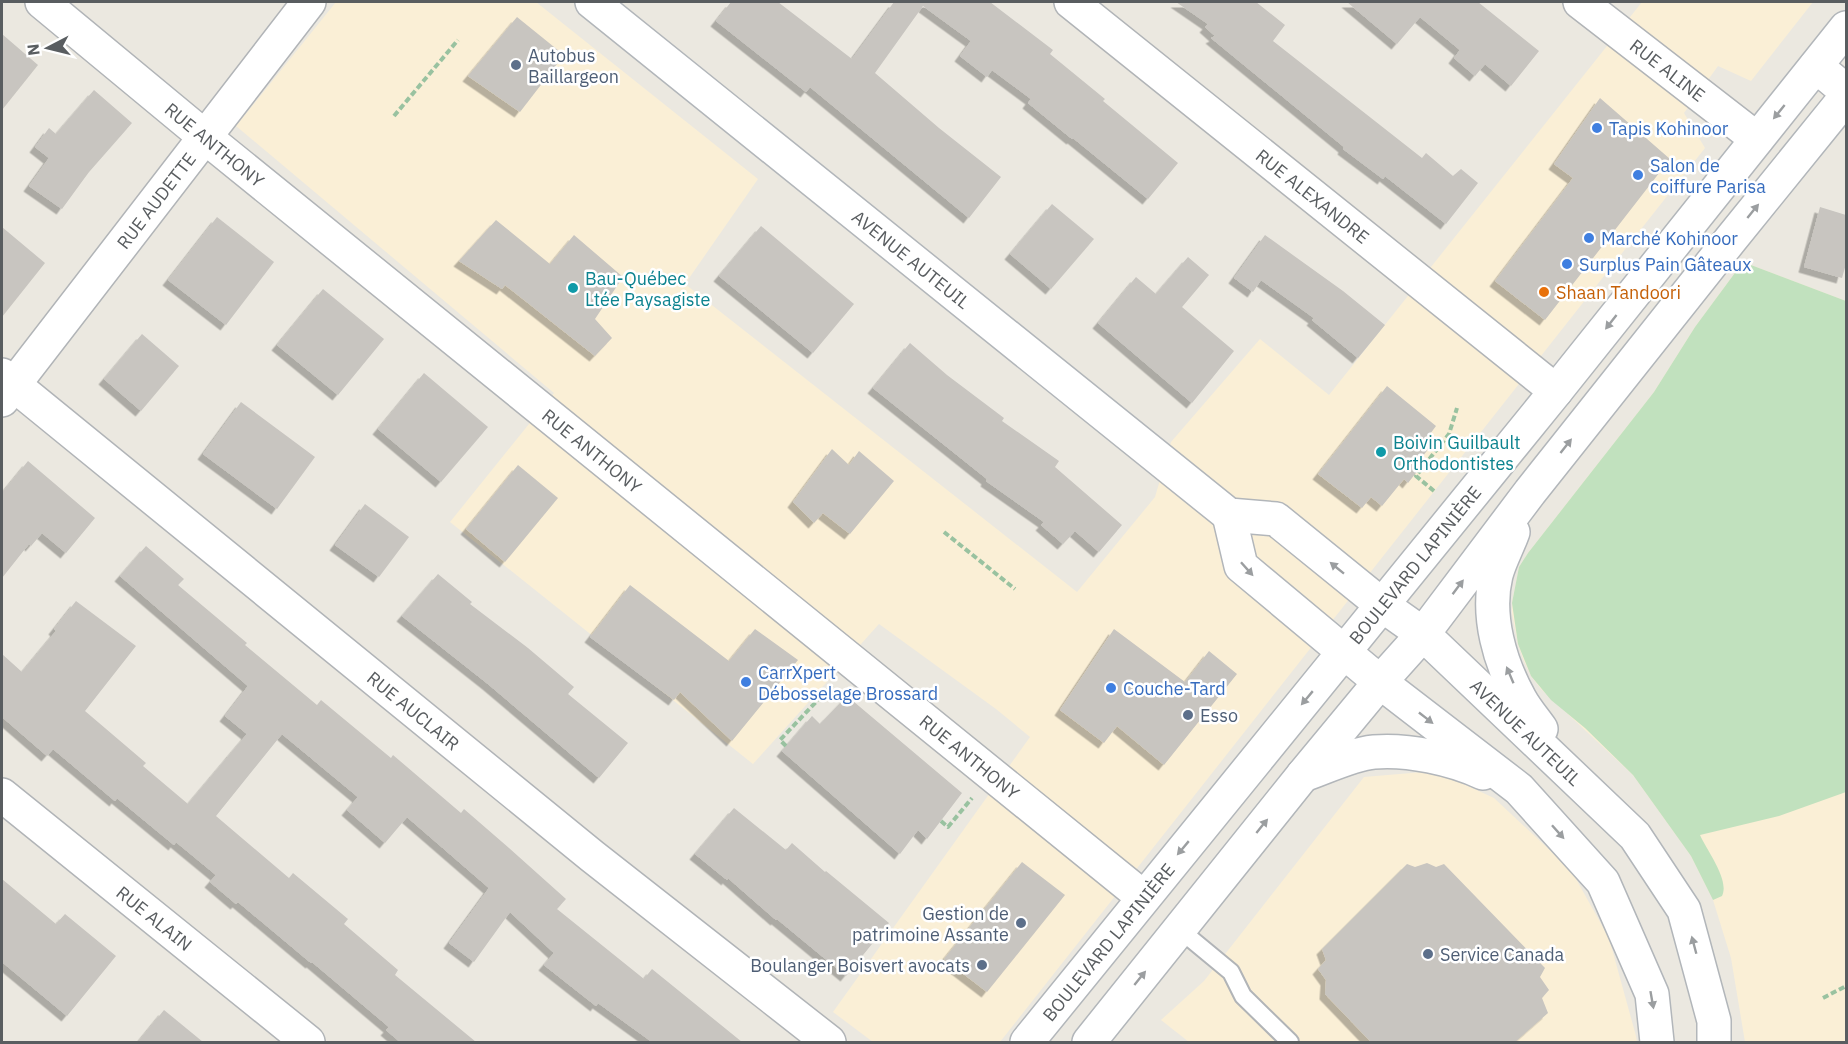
<svg xmlns="http://www.w3.org/2000/svg" width="1848" height="1044" font-family="'IBM Plex Sans',sans-serif">
  <style>
    .commercial { fill: #faefd6 }
    .green { fill: #c1e1be }
    .building { fill: #c8c5c0; filter: url(#shadow) }
    .lines { fill: none; stroke-linecap: round; stroke-linejoin: round }
    .lane-casing { stroke: #b1b4b7; stroke-width: 20 }
    .street-casing { stroke: #b1b4b7; stroke-width: 36 }
    .secondary-casing { stroke: #b2b6ba; stroke-width: 36 }
    .path { stroke: #99c2a0; stroke-width: 4; stroke-dasharray: 6 3; stroke-linecap: butt }
    .lane { stroke: #fff; stroke-width: 16 }
    .street { stroke: #fff; stroke-width: 33 }
    .secondary { stroke: #fff; stroke-width: 33 }
    .oneway { fill: #9b9ea0 }
    .service-dot { fill: #5c6f8a; stroke: #fff; stroke-width: 2 }
    .shop-dot { fill: #3f7fe0; stroke: #fff; stroke-width: 2 }
    .culture-dot { fill: #0f9aa8; stroke: #fff; stroke-width: 2 }
    .food-dot { fill: #e8710a; stroke: #fff; stroke-width: 2 }
    .labels { text-anchor: middle; dominant-baseline: central; stroke-width: 5; stroke-linejoin: round; paint-order: stroke }
    .service-label { font-size: 18px; fill: #4e5e75; stroke: #fff; text-anchor: start }
    .street-label { font-size: 18px; fill: #595d60; stroke: #fff }
    .shop-label { font-size: 18px; fill: #366cbe; stroke: #fff; text-anchor: start }
    .culture-label { font-size: 18px; fill: #0d838f; stroke: #fff; text-anchor: start }
    .food-label { font-size: 18px; fill: #c56008; stroke: #fff; text-anchor: start }
  </style>
  <defs>
    <filter id="shadow"><feDropShadow dx="-5.5" dy="5.5" stdDeviation="0" flood-color="#0004"/></filter>
  </defs>
  <rect width="100%" height="100%" fill="#ebe8e0"/>
  <g class="commercial">
    <path d="M336 2H536L758 179 685 284 1077 592 1155 497 1171 442 1260 339 1329 395 1642 2H1813L1751 81 1718 66 1684 113 1705 148 1000 1042H873L833 1012 1030 737 996 709 879 624 753 764 450 522 554 393 236 126Z"/>
    <path d="M1743 262 1846 301V1042H1745L1731 958 1713 900 1691 856 1633 775 1541 689 1531 676 1523 659 1518 644 1512 614V603L1519 567 1528 553 1654 392 1695 327Z"/>
    <path d="M1435 771 1494 798 1571 870 1609 938 1636 1036 1637 1042H1189L1161 1020 1204 981 1364 777Z"/>
  </g>
  <path class="green" d="M1743 262 1846 301V792L1779 816 1700 835C1707 851 1730 880 1722 896L1713 900 1691 856 1633 775 1585 728 1551 700 1531 676 1518 644 1512 603 1519 567 1528 553 1654 392 1695 327Z"/>
  <g class="building">
    <path d="M731 2H778L852 59 894 2H990L1053 50 1050 54 1105 99 1103 101 1178 163 1148 199 1073 138 1072 139 1028 103 1031 99 992 70 987 77 960 56 971 41 923 6 875 73 939 128 1001 177 969 218 810 87 806 92 716 21Z"/>
    <path d="M1176 2H1256L1285 25 1273 41 1422 158 1426 153 1453 176 1461 169 1478 183 1446 224 1385 176 1383 179 1343 149 1344 147 1211 38 1215 36 1205 27 1208 24Z"/>
    <path d="M1347 2H1478L1539 51 1511 86 1485 64 1475 76 1454 58 1460 50 1420 17 1397 44Z"/>
    <path d="M517 17 564 55 520 112 468 76Z"/>
    <path d="M2 34 38 65 2 110Z"/>
    <path d="M94 90 132 123 89 172 62 209 29 186 49 158 35 147 49 128 56 134Z"/>
    <path d="M1600 98 1670 159 1545 320 1495 281 1573 178 1554 164Z"/>
    <path d="M1052 204 1094 239 1051 289 1010 254Z"/>
    <path d="M1820 207 1846 215V264L1842 278 1804 267Z"/>
    <path d="M217 217 274 262 226 325 168 280Z"/>
    <path d="M496 220 550 264 574 235 623 277 595 319 612 338 595 356 505 285 502 289 459 261Z"/>
    <path d="M761 226 854 304 813 353 719 276Z"/>
    <path d="M2 227 45 263 2 317Z"/>
    <path d="M1265 235 1343 291 1385 325 1358 358 1312 320 1314 318 1261 280 1253 292 1234 278Z"/>
    <path d="M1188 257 1209 275 1182 307 1234 351 1192 403 1098 323 1136 277 1156 294Z"/>
    <path d="M323 289 384 339 338 395 277 345Z"/>
    <path d="M142 334 179 366 141 411 104 379Z"/>
    <path d="M910 343 947 375 1004 418 1002 421 1059 461 1055 467 1122 525 1099 552 1075 531 1063 544 1041 525 1044 522 986 481 987 479 873 388Z"/>
    <path d="M424 373 488 427 441 482 378 429Z"/>
    <path d="M1387 386 1436 426 1427 438 1433 443 1419 461 1423 464 1408 483 1404 479 1382 506 1371 497 1362 508 1318 474Z"/>
    <path d="M241 402 315 457 277 509 203 454Z"/>
    <path d="M832 449 849 465 859 451 894 481 850 534 823 513 814 523 793 502Z"/>
    <path d="M28 461 95 518 66 553 42 533 31 546 29 544 2 578V493Z"/>
    <path d="M518 465 558 498 505 562 466 529Z"/>
    <path d="M365 504 409 537 379 577 335 545Z"/>
    <path d="M146 546 184 579 178 585 247 643 245 645 317 705 321 700 391 758 393 755 461 813 464 809 509 848 566 899 557 909 644 979 652 969 742 1042H652L598 1003 596 1006 544 965 554 953 510 912 474 962 449 943 489 888 407 817 385 843 347 810 358 797 282 734 216 816 289 878 293 873 348 919 344 924 398 970 395 975 476 1042H400L386 1030 389 1027 312 962 311 963 238 902 236 904 210 882 216 875 176 842 174 845 117 798 115 801 53 749 47 756 2 717V654L22 672 56 631 54 629 76 601 136 646 85 711 146 763 143 766 188 804 247 734 225 716 248 686 120 576Z"/>
    <path d="M438 574 472 602 470 604 528 648 574 687 568 694 628 743 599 778 488 684 402 616Z"/>
    <path d="M630 585 729 661 755 629 798 660 732 741 680 692 674 700 590 637Z"/>
    <path d="M1114 629 1185 682 1209 651 1237 674 1164 765 1117 726 1104 743 1060 710Z"/>
    <path d="M847 696 962 793 927 839 918 830 900 854 782 751 812 716 820 724Z"/>
    <path d="M734 808 786 850 792 843 825 872 826 871 889 923 846 976 777 919 776 920 728 878 727 880 695 854Z"/>
    <path d="M1022 862 1065 895 987 992 944 959Z"/>
    <path d="M1427 863 1436 867 1444 864 1545 968 1540 977 1549 990 1542 998 1548 1013 1515 1042H1371L1325 994 1326 980 1318 969 1326 960 1322 949 1407 864 1415 867Z"/>
    <path d="M2 879 56 924 65 914 116 956 67 1016 2 962Z"/>
    <path d="M164 1010 203 1042H138Z"/>
  </g>
  <g class="lines">
    <g class="lane-casing">
      <path id="lane" d="M1179 929 1231 972 1243 996 1290 1042"/>
    </g>
    <g class="street-casing">
      <g id="street">
        <path id="s1" d="M42 2 205 137 1143 897"/>
        <path id="s2" d="M1071 2 1556 391"/>
        <path id="s3" d="M1580 2 1757 139"/>
        <path d="M1816 66 1846 91"/>
        <path id="s4" d="M2 375 592 856 829 1042"/>
        <path id="s5" d="M2 400 309 2"/>
        <path id="s6" d="M2 795 308 1042"/>
      </g>
    </g>
    <g class="secondary-casing">
      <g id="secondary">
        <path id="s7" d="M592 2 1229 515 1276 519 1382 605 1423 634 1635 836 1684 910 1714 1021V1042"/>
        <path d="M1229 515 1241 566 1380 682 1519 789 1603 882 1652 994 1657 1042"/>
        <path d="M1513 532C1508 546 1500 560 1496 575 1486 616 1500 663 1520 699 1526 710 1534 719 1541 729"/>
        <path d="M1303 775C1324 768 1352 754 1374 752 1408 749 1453 759 1483 773"/>
        <path id="s8" d="M1027 1042 1556 391 1846 28"/>
        <path d="M1089 1042 1303 775 1380 682 1423 634 1530 492 1731 239 1846 97"/>
      </g>
    </g>
    <g class="path">
      <path d="M394 116 458 40"/>
      <path d="M1434 491 1416 476 1449 434 1457 408"/>
      <path d="M944 532 1015 589"/>
      <path d="M786 746 780 740 832 685"/>
      <path d="M941 821 948 827 972 798"/>
      <path d="M1823 998 1846 986"/>
    </g>
    <use href="#lane" class="lane"/>
    <use href="#street" class="street"/>
    <use href="#secondary" class="secondary"/>
  </g>
  <defs><path id="oneway-solid" d="M-6-.8H1V-3.2L6.5 0L1 3.2V.8H-6Z" transform="scale(1.5)"/></defs>
  <g class="oneway">
    <use href="#oneway-solid" transform="translate(1779 112) rotate(129)"/>
    <use href="#oneway-solid" transform="translate(1753 211) rotate(-51)"/>
    <use href="#oneway-solid" transform="translate(1611 322) rotate(128)"/>
    <use href="#oneway-solid" transform="translate(1566 446) rotate(-52)"/>
    <use href="#oneway-solid" transform="translate(1337 568) rotate(-141)"/>
    <use href="#oneway-solid" transform="translate(1247 569) rotate(48)"/>
    <use href="#oneway-solid" transform="translate(1458 587) rotate(-53)"/>
    <use href="#oneway-solid" transform="translate(1510 675) rotate(-113)"/>
    <use href="#oneway-solid" transform="translate(1307 698) rotate(130)"/>
    <use href="#oneway-solid" transform="translate(1426 718) rotate(38)"/>
    <use href="#oneway-solid" transform="translate(1262 826) rotate(-51)"/>
    <use href="#oneway-solid" transform="translate(1558 832) rotate(48)"/>
    <use href="#oneway-solid" transform="translate(1183 848) rotate(130)"/>
    <use href="#oneway-solid" transform="translate(1694 945) rotate(-105)"/>
    <use href="#oneway-solid" transform="translate(1140 978) rotate(-51)"/>
    <use href="#oneway-solid" transform="translate(1652 1000) rotate(80)"/>
  </g>
  <g class="service-dot">
    <circle cx="516" cy="65" r="6"/>
    <circle cx="1188" cy="715" r="6"/>
    <circle cx="1021" cy="923" r="6"/>
    <circle cx="1428" cy="954" r="6"/>
    <circle cx="982" cy="965" r="6"/>
  </g>
  <g class="shop-dot">
    <circle cx="1597" cy="128" r="6"/>
    <circle cx="1638" cy="175" r="6"/>
    <circle cx="1589" cy="238" r="6"/>
    <circle cx="1567" cy="264" r="6"/>
    <circle cx="746" cy="682" r="6"/>
    <circle cx="1111" cy="688" r="6"/>
  </g>
  <g class="culture-dot">
    <circle cx="573" cy="288" r="6"/>
    <circle cx="1381" cy="452" r="6"/>
  </g>
  <circle class="food-dot" cx="1544" cy="292" r="6"/>
  <g class="labels">
    <g class="service-label">
      <text x="528" y="55">Autobus<tspan x="528" dy="21">Baillargeon</tspan></text>
      <text x="1200" y="715">Esso</text>
      <text x="1009" y="913" text-anchor="end">Gestion de<tspan x="1009" dy="21">patrimoine Assante</tspan></text>
      <text x="1440" y="954">Service Canada</text>
      <text x="970" y="965" text-anchor="end">Boulanger Boisvert avocats</text>
    </g>
    <g class="street-label">
      <text stroke="none"><textPath href="#s3" startOffset="111">RUE ALINE</textPath></text>
      <text stroke="none"><textPath href="#s1" startOffset="224">RUE ANTHONY</textPath></text>
      <text stroke="none"><textPath href="#s2" startOffset="310">RUE ALEXANDRE</textPath></text>
      <text stroke="none"><textPath href="#s5" startOffset="252">RUE AUDETTE</textPath></text>
      <text stroke="none"><textPath href="#s7" startOffset="410">AVENUE AUTEUIL</textPath></text>
      <text stroke="none"><textPath href="#s1" startOffset="710">RUE ANTHONY</textPath></text>
      <text stroke="none"><textPath href="#s8" startOffset="615">BOULEVARD LAPINIÈRE</textPath></text>
      <text stroke="none"><textPath href="#s4" startOffset="531">RUE AUCLAIR</textPath></text>
      <text stroke="none"><textPath href="#s7" startOffset="1194">AVENUE AUTEUIL</textPath></text>
      <text stroke="none"><textPath href="#s1" startOffset="1196">RUE ANTHONY</textPath></text>
      <text stroke="none"><textPath href="#s6" startOffset="196">RUE ALAIN</textPath></text>
      <text stroke="none"><textPath href="#s8" startOffset="129">BOULEVARD LAPINIÈRE</textPath></text>
    </g>
    <g class="shop-label">
      <text x="1609" y="128">Tapis Kohinoor</text>
      <text x="1650" y="165">Salon de<tspan x="1650" dy="21">coiffure Parisa</tspan></text>
      <text x="1601" y="238">Marché Kohinoor</text>
      <text x="1579" y="264">Surplus Pain Gâteaux</text>
      <text x="758" y="672">CarrXpert<tspan x="758" dy="21">Débosselage Brossard</tspan></text>
      <text x="1123" y="688">Couche-Tard</text>
    </g>
    <g class="culture-label">
      <text x="585" y="278">Bau-Québec<tspan x="585" dy="21">Ltée Paysagiste</tspan></text>
      <text x="1393" y="442">Boivin Guilbault<tspan x="1393" dy="21">Orthodontistes</tspan></text>
    </g>
    <g class="food-label">
      <text x="1556" y="292">Shaan Tandoori</text>
    </g>
  </g>
  <rect width="1848" height="1044" fill="none" stroke="#595d60" stroke-width="6"/>
  <g transform="translate(48 48) rotate(263)" stroke="#ffffff" stroke-width="4.5" paint-order="stroke">
  <path d="M0-4.5L10 22L0 15L-10 22Z" fill="#595d60"/>
  <text y="-9" font-size="16" font-weight="bold" text-anchor="middle" fill="#595d60">N</text>
  </g>
</svg>
